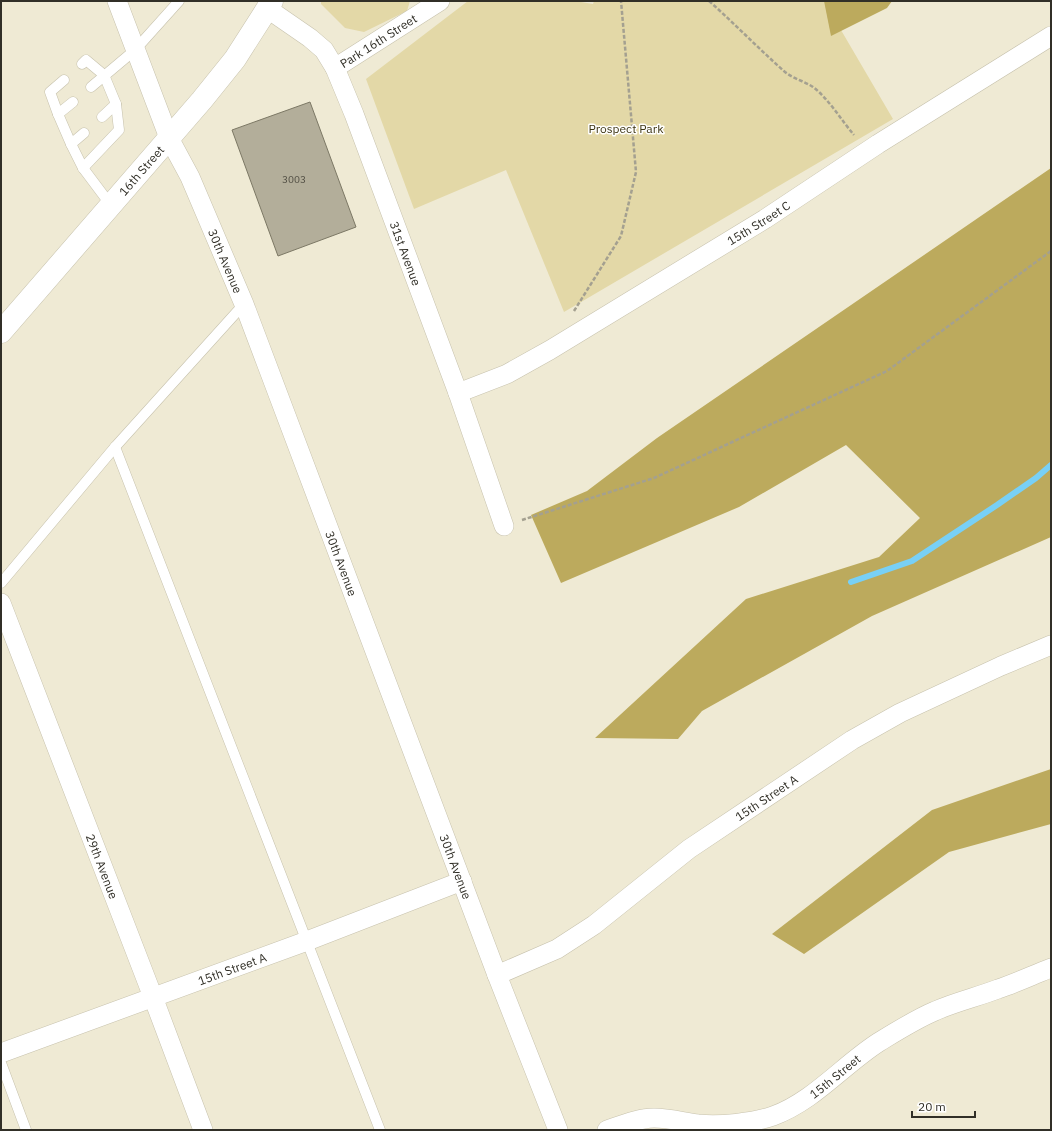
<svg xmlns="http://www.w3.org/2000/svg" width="1052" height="1131" font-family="'IBM Plex Sans',sans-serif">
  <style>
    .green { fill: #e3d8a7 }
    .forest { fill: #bcaa5d }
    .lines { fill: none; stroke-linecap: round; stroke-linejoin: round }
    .stream { stroke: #78d0f6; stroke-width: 6 }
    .building { fill: #b3ae9a; stroke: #7c7865 }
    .service-casing { stroke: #c7c2ad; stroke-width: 11 }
    .minor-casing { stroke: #c7c2ad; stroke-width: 20 }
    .tertiary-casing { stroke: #c7c2ad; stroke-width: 23 }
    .path { stroke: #a4a090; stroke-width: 2.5; stroke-dasharray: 4 2; stroke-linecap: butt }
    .service { stroke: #fff; stroke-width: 10 }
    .minor { stroke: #fff; stroke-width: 19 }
    .tertiary { stroke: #fff; stroke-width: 22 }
    .labels { text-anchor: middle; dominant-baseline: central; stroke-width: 3; stroke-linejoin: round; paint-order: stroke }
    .number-label { font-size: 10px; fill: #524f44 }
    .street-label { font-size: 12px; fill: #312f27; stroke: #fff }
    .park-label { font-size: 12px; fill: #3d3513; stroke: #fff }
  </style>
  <rect width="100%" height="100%" fill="#efead4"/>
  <g class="green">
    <path d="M321 1H410L407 11 364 32 345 28 321 4Z"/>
    <path d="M468 1H575L593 4 594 1H824L893 119 564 312 506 170 414 209 366 79Z"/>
  </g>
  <g class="forest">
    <path d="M824 1H892L887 8 831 36Z"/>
    <path d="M1051 168V537L872 616 702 711 678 739 595 738 746 599 879 557 920 518 846 445 739 507 561 583 531 515 587 491 657 438Z"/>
    <path d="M1051 769V824L949 852 804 954 772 934 932 810Z"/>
  </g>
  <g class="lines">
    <path class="stream" d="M851 582 912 561 997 505 1036 478 1051 465"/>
  </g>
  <path class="building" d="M310 102 356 227 278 256 232 130Z"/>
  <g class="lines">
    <g class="service-casing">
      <g id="service">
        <path d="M82 64 86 60 104 75 116 104 102 117"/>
        <path d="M91 87 135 50 179 1"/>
        <path d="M73 102 58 114 71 144 83 168 110 204"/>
        <path d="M58 114 50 92 64 80"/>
        <path d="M71 144 84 133"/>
        <path d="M83 168 119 130 116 104"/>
        <path d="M115 447 380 1130"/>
        <path d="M1 583 115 447 244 304"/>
        <path d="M1 1063 26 1130"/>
      </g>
    </g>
    <g class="minor-casing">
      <g id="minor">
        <path id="s1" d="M117 1 169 138 190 177 244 304 497 975 558 1130"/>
        <path id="s2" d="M268 9 310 38 324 50 335 68 354 114 458 393 504 526"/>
        <path id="s3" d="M335 68 440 1"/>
        <path id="s4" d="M458 393 507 374 550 350 765 219 878 144 1051 36"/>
        <path id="s5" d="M1 603 153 997 203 1130"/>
        <path id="s6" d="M497 975 557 949 594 925 689 849 852 740 900 713 1001 666 1051 645"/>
        <path id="s7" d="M1 1053 307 941 462 881"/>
        <path id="s8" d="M607 1130C622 1125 638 1118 654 1118 669 1118 683 1122 698 1124 720 1126 753 1123 773 1116 814 1101 843 1065 879 1042 897 1031 916 1019 935 1011 955 1002 977 997 998 989 1016 983 1033 975 1051 968"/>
      </g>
    </g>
    <g class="tertiary-casing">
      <g id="tertiary">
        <path id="s9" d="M1 332 202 100 235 59 272 1"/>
      </g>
    </g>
    <g class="path">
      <path d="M709 1C735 24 759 49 785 72 794 79 804 81 813 87 828 98 842 121 854 135"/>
      <path d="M574 311 621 236 636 172 621 1"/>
      <path d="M522 520 654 478 887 371 1051 251"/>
    </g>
    <use href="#service" class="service"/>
    <use href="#minor" class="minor"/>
    <use href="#tertiary" class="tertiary"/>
  </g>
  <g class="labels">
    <g class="number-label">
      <text x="294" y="179">3003</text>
    </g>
    <g class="street-label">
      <text stroke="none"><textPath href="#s3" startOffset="51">Park 16th Street</textPath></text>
      <text stroke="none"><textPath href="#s9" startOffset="214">16th Street</textPath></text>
      <text stroke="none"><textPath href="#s4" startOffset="346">15th Street C</textPath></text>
      <text stroke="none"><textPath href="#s2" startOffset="289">31st Avenue</textPath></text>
      <text stroke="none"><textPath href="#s1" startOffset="282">30th Avenue</textPath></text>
      <text stroke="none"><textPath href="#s1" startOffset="606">30th Avenue</textPath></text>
      <text stroke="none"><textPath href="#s6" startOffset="324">15th Street A</textPath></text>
      <text stroke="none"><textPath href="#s5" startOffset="282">29th Avenue</textPath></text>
      <text stroke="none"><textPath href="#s1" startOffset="930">30th Avenue</textPath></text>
      <text stroke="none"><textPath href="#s7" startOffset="246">15th Street A</textPath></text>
      <text stroke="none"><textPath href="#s8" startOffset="243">15th Street</textPath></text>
    </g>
    <g class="park-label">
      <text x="626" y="128">Prospect Park</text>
    </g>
  </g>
  <rect width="1052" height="1131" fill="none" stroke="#312f27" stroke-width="4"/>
  <path d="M912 1111v6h63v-6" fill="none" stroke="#312f27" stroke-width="2"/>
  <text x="918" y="1111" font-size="12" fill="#312f27" stroke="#ffffff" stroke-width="3" paint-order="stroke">20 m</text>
</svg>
